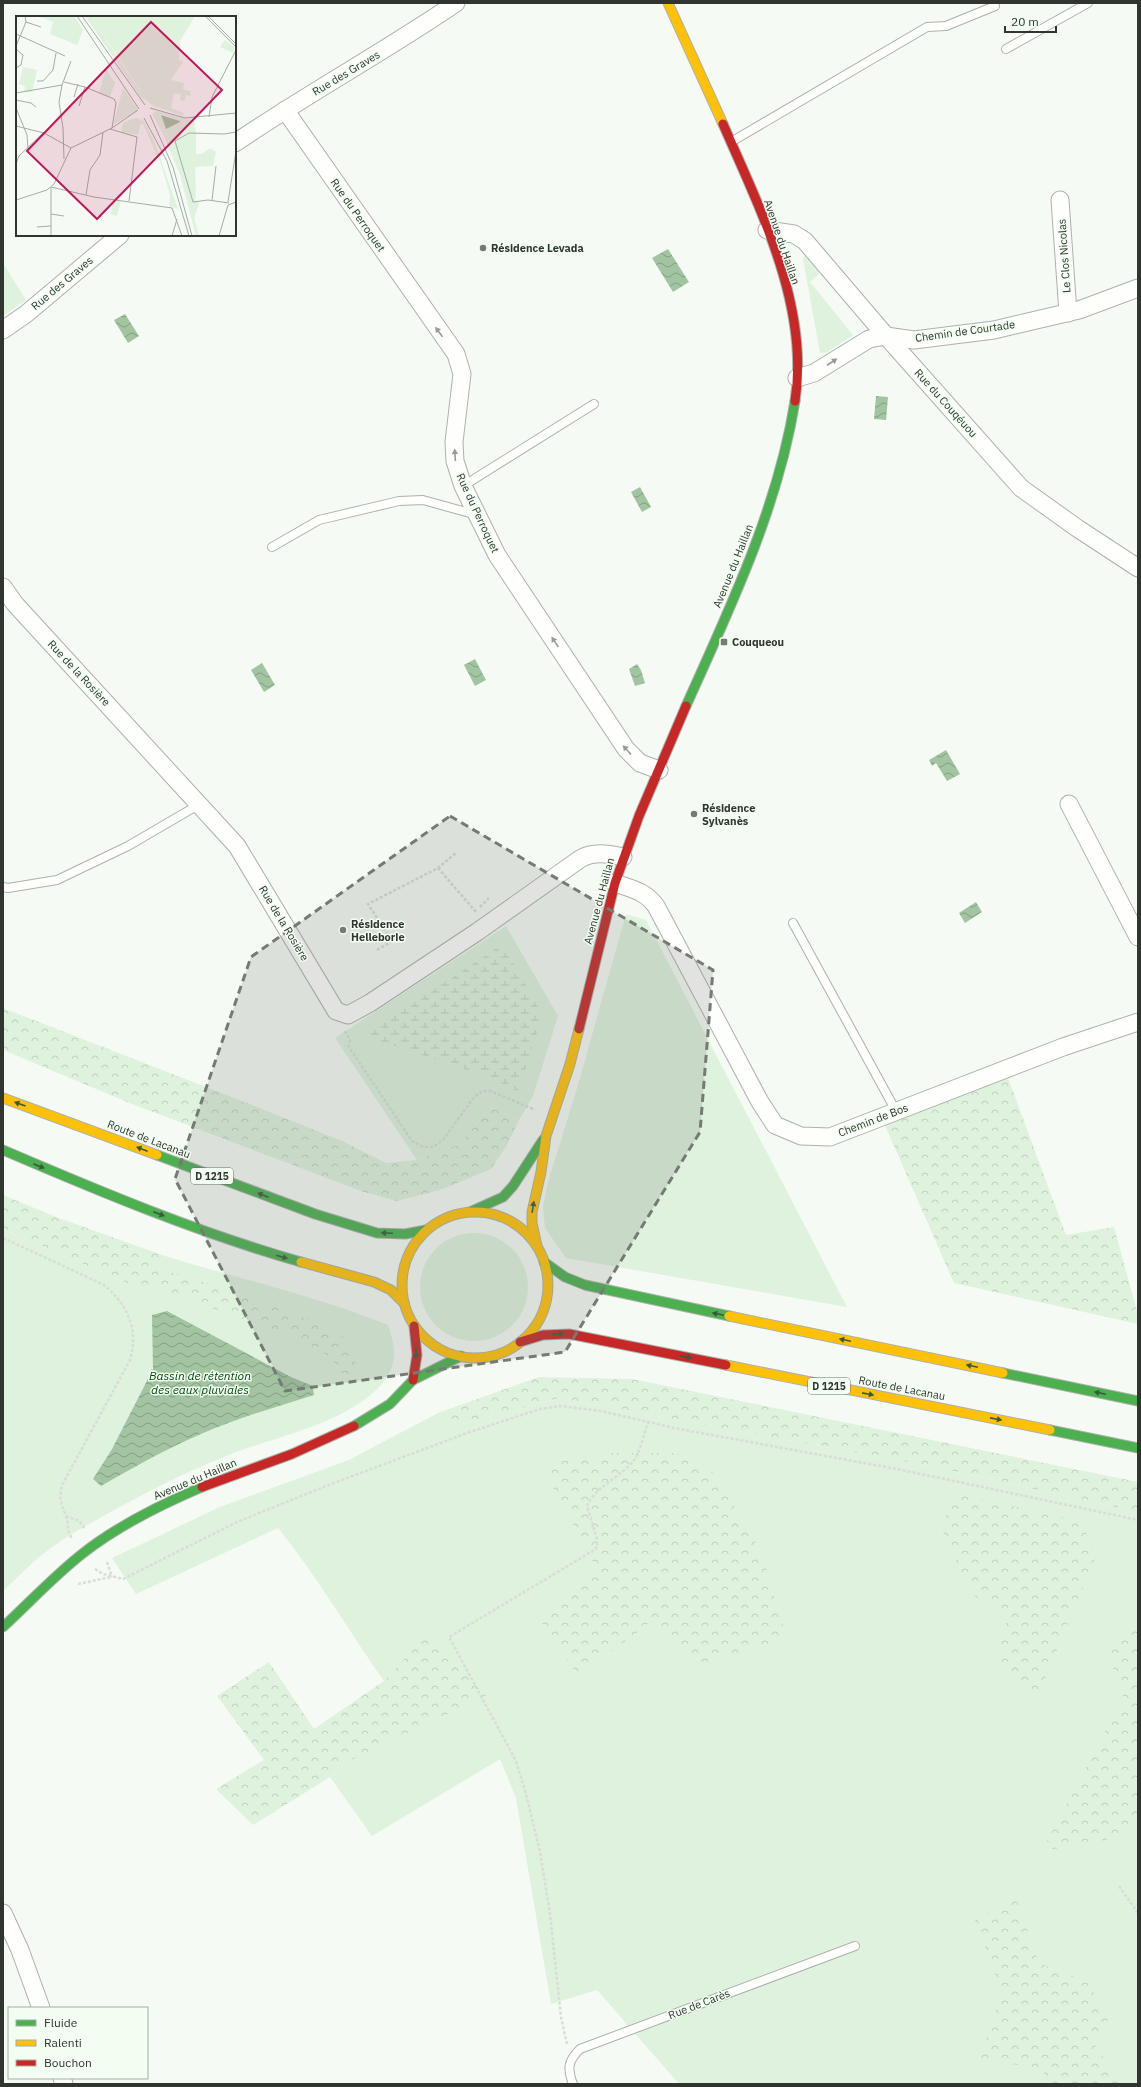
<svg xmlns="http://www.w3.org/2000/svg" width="1141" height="2087" font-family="'IBM Plex Sans',sans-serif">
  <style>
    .green { fill: #def2dd; fill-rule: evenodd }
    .forest { fill: url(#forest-crowns) }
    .wetland { fill: url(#wetland-marsh) }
    .water { fill: url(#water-waves) }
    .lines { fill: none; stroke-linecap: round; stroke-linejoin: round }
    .lane-casing { stroke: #adb1ac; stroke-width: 10 }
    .street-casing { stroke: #adb1ac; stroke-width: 19 }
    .fast-casing { stroke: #adb1ac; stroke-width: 11 }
    .slow-casing { stroke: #adb1ac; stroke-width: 11 }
    .jam-casing { stroke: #adb1ac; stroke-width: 11 }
    .path { stroke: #d9dcd9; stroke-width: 2.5; stroke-dasharray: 3 2; stroke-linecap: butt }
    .lane { stroke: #fefefd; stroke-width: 8 }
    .street { stroke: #fefefd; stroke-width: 17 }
    .fast { stroke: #4caf50; stroke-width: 9 }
    .slow { stroke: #ffc107; stroke-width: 9 }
    .jam { stroke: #c62828; stroke-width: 9 }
    .oneway { fill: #979a96 }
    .oneway2 { fill: #385a3a }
    .marked { fill: #757a75; fill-opacity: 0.2; stroke: #757a75; stroke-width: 3; stroke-dasharray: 8 5; stroke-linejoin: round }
    .poi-dot { fill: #757a75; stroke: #f2fef1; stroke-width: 1.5 }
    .labels { text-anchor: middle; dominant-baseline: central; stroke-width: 3; stroke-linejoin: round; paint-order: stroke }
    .shield { fill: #f2fef1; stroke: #6a716a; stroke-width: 1 }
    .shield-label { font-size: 10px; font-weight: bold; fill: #303530 }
    .street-label { font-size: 11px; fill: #303530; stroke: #f2fef1 }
    .poi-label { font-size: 11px; font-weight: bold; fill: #303530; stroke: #f2fef1; text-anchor: start }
    .water-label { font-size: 12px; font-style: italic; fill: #01490c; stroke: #f2fef1 }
    .inset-road { fill: none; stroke: #a6aca6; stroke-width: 1 }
    .view { fill: #c2185b; fill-opacity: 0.15; stroke: #c2185b; stroke-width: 2 }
    .inset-edge { fill: none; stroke: #303530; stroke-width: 2 }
  </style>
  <defs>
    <pattern id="forest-crowns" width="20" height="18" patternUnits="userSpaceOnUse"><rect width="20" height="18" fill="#def2dd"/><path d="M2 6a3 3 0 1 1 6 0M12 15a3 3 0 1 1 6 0" fill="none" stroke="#bfd0be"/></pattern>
    <pattern id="wetland-marsh" width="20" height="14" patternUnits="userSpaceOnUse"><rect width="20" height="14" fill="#def2dd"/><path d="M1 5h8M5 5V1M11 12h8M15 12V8" fill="none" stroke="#bfd0be"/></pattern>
    <pattern id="water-waves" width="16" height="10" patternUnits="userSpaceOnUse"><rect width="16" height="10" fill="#a2c4a1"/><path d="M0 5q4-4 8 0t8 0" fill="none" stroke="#84a084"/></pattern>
  </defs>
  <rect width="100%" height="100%" fill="#f5fbf4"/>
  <g class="green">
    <path d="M806 251 822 271 810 282 853 335 826 353H820L803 259Z"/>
    <path d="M3 263 26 300 3 316Z"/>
    <path d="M626 914 646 920 847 1307 566 1258 545 1228 543 1207 548 1182 578 1085Z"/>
    <path d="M506 926 558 1016 533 1096 519 1120 490 1107 460 1144 417 1160 335 1038Z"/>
    <path d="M3 1229 150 1293 165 1256C240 1279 316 1296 388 1325 397 1351 398 1368 377 1389 340 1425 277 1436 229 1455 187 1471 147 1492 107 1514 85 1526 62 1539 43 1554 29 1565 16 1579 3 1591ZM167 1311 291 1377 313 1386 314 1395C276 1407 238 1418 201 1434 165 1449 130 1465 93 1479L112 1449 153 1369Z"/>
    <circle cx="474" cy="1287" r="54"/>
    <path d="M559 1398 940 1468 1138 1512V2084H679L597 1990 551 2004 516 1798 500 1759 372 1836 330 1777 351 1760 428 1634 384 1681C348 1630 317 1576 278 1528L136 1594 112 1558 220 1507 349 1460 438 1413 455 1426Z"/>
  </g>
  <g class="forest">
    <path d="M3 1008 247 1103 342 1141 386 1163 417 1160 460 1144 490 1107 519 1120 507 1145 491 1169 440 1190 397 1201 364 1192 132 1104 3 1050Z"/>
    <path d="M1007 1075 1066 1235 1114 1227 1138 1315V1324L954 1283 883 1121Z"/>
    <path d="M3 1195 56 1217 165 1256 160 1269C210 1283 259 1300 307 1319 316 1323 330 1326 338 1332 352 1345 358 1359 356 1378L346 1381 331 1357 301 1340 153 1287 150 1293 3 1229Z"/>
    <path d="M539 1377 632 1379 1138 1482V1512L940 1468 559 1398 455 1426 438 1413Z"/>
    <path d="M607 1453H675L716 1474 762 1554 787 1639 693 1666 654 1619 579 1677 539 1619 595 1566 541 1465Z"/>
    <path d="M958 1494 1080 1521 1097 1554 1037 1698 997 1661 1007 1619 972 1594 940 1526Z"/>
    <path d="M1138 1625V1820L1106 1840 1042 1851 1123 1697 1107 1651Z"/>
    <path d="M428 1633 486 1696 351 1760 330 1777 253 1825 216 1789 264 1760 217 1696 269 1662 314 1729 384 1681Z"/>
    <path d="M1016 1898 1039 1963 1088 1982 1108 2020 1091 2039 1121 2084H1047L1043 2069 979 2059 1002 1993 975 1920Z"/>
  </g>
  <path class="wetland" d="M503 944 543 1016 518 1091 480 1074 363 1036Z"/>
  <g class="water">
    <path d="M668 249 689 282 673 292 652 258Z"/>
    <path d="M125 314 139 336 128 343 114 320Z"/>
    <path d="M876 396 888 397 886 420 874 419Z"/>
    <path d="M640 487 651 507 642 512 631 492Z"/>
    <path d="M475 659 486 680 475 686 464 665Z"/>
    <path d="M262 663 275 685 264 692 251 670Z"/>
    <path d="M637 664 641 670 645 683 635 686 629 669Z"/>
    <path d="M946 750 960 774 947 781 936 763 932 766 929 760Z"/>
    <path d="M976 902 982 912 965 923 959 913Z"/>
    <path d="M167 1311 291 1377 313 1386 314 1395C276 1407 238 1418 201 1434 166 1449 134 1467 101 1486L93 1479 112 1449 153 1369 152 1315Z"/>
  </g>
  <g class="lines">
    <g class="lane-casing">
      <g id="lane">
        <path d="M1006 49 1088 3"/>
        <path d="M731 142 927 27 946 26 995 6"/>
        <path d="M463 486 594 404"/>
        <path d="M272 547 319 520 399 501 423 500 477 515"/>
        <path d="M3 887 8 888 57 880 128 846 200 804"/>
        <path d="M793 923 896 1111"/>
        <path d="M573 2084C567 2068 568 2061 580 2049L855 1946"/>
      </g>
    </g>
    <g class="street-casing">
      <g id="street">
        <path d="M285 110 456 354 462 374 454 442 455 461 463 486 497 555 626 749 640 763 659 770"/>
        <path d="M235 143C307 94 384 52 456 3"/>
        <path d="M1060 200 1068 313"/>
        <path d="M767 230 794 234 805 241 886 336 1021 488 1077 528 1138 568"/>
        <path d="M3 330 26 314 120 235"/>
        <path d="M797 378 814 373 869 339 886 336 914 340 994 330 1079 310 1138 288"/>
        <path d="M3 587 15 604 237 846 336 1011 348 1015 370 1003 477 932 580 859C594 851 608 854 623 857"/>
        <path d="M1069 804 1138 937"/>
        <path d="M615 883C632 889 645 891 656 906L760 1102 775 1125 801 1136 830 1137 1063 1047 1138 1022"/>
        <path d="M3 1913 20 1950 41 2008"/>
        <path d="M62 2078 64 2084"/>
      </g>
    </g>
    <g class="fast-casing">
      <g id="fast">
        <path d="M686 706C730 608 778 508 795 401"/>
        <path d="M3 1150C101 1192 199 1233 301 1262"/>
        <path d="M157 1155 315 1214 377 1233 405 1234 426 1230"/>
        <path d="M472 1211 503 1197 513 1186 543 1140"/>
        <path d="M544 1262 565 1277 585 1285 729 1316"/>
        <path d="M1003 1373 1138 1401"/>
        <path d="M354 1426 390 1404 413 1380 461 1356"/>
        <path d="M1050 1430 1138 1448"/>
        <path d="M3 1627C29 1603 54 1576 82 1554 116 1527 162 1504 202 1487"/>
      </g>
    </g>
    <g class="slow-casing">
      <g id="slow">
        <path d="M668 3 723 124"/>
        <path d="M3 1098 157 1155"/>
        <circle cx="475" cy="1285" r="73"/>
        <path d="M537 1246 532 1223V1212L541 1172 546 1136 570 1064 579 1029"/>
        <path d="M301 1262 374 1282 391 1290 404 1303"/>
        <path d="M729 1316 1003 1373"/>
        <path d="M726 1365 1050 1430"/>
      </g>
    </g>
    <g class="jam-casing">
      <g id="jam">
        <path d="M723 124C760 209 810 307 795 401"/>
        <path d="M579 1029 615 883 639 816 686 706"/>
        <path d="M520 1342 543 1335 569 1334 726 1365"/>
        <path d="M413 1380 417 1355 414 1326"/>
        <path d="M202 1487 292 1454 354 1426"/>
      </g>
    </g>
    <g class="path">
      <path d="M438 868 476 912"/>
      <path d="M480 907 489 898"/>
      <path d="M377 950 392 941 368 904 438 868 456 853"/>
      <path d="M345 1031 350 1040 349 1047 412 1141 423 1147H433L443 1140 474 1097 482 1091H491L535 1110"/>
      <path d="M3 1238 104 1285C128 1305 139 1330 130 1360L62 1485C59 1500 61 1503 66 1516 69 1524 66 1531 72 1538"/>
      <path d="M66 1516 79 1521 85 1529"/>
      <path d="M107 1562 112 1577"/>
      <path d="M95 1569 103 1574 123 1579 237 1522 326 1486 467 1433 540 1409 560 1406 601 1411 674 1428 902 1470 1138 1520"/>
      <path d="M78 1584 111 1577"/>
      <path d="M1119 1886 1138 1913"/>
      <path d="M567 2044 561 2017 550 1914 540 1852 526 1794 516 1761 449 1637 596 1549 597 1539 587 1506C596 1486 620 1478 634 1460 641 1450 644 1433 648 1422"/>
    </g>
    <use href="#lane" class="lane"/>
    <use href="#street" class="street"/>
    <use href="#fast" class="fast"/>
    <use href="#slow" class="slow"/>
    <use href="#jam" class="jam"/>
  </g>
  <defs><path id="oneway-solid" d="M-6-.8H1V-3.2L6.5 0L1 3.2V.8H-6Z"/></defs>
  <g class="oneway">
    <use href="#oneway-solid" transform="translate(439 332) rotate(-126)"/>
    <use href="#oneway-solid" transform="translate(832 362) rotate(-33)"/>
    <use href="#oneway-solid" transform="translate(455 455) rotate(-94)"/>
    <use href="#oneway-solid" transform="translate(555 642) rotate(-123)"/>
    <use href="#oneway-solid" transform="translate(627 750) rotate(-132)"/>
  </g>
  <g class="oneway2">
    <use href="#oneway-solid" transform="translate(20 1104) rotate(-160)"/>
    <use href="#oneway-solid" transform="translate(142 1149) rotate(-159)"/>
    <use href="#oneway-solid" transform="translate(39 1166) rotate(23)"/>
    <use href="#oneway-solid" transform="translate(263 1195) rotate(-159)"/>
    <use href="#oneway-solid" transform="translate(533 1207) rotate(-81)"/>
    <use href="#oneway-solid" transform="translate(159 1214) rotate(21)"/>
    <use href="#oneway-solid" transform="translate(387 1233) rotate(-178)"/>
    <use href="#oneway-solid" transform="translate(282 1257) rotate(16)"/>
    <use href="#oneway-solid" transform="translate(718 1314) rotate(-168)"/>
    <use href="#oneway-solid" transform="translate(558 1334) rotate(-3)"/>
    <use href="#oneway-solid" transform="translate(845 1340) rotate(-168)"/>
    <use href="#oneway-solid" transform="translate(416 1353) rotate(91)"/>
    <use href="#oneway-solid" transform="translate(686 1357) rotate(11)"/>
    <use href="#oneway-solid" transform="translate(972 1366) rotate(-168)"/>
    <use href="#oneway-solid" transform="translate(1100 1393) rotate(-168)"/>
    <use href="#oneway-solid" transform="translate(868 1394) rotate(11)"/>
    <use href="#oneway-solid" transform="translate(996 1419) rotate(11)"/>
  </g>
  <path class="marked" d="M450 816 713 970 700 1132 565 1352 285 1391 175 1179 251 957Z"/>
  <g class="poi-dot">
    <circle cx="483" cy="248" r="4"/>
    <rect x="720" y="638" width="8" height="8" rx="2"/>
    <circle cx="694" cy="814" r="4"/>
    <circle cx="343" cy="930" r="4"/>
  </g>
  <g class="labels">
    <g class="shield">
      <rect x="191" y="1168" width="42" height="16" rx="3"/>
      <rect x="808" y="1378" width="42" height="16" rx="3"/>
    </g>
    <g class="shield-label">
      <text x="212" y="1176">D 1215</text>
      <text x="829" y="1386">D 1215</text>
    </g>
    <g class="street-label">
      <text transform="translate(346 73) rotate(-31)">Rue des Graves</text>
      <text transform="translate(358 215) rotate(55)">Rue du Perroquet</text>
      <text transform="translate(782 242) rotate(71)">Avenue du Haillan</text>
      <text transform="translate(1064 256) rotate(-94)">Le Clos Nicolas</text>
      <text transform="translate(62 283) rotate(-40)">Rue des Graves</text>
      <text transform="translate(965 331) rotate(-8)">Chemin de Courtade</text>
      <text transform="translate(946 403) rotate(48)">Rue du Couqéuou</text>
      <text transform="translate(478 513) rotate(65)">Rue du Perroquet</text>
      <text transform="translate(733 566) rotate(-68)">Avenue du Haillan</text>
      <text transform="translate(79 673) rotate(47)">Rue de la Rosière</text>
      <text transform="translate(599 901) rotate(-75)">Avenue du Haillan</text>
      <text transform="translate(284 923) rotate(59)">Rue de la Rosière</text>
      <text transform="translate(873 1120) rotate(-21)">Chemin de Bos</text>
      <text transform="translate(149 1139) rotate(21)">Route de Lacanau</text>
      <text transform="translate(902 1388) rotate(11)">Route de Lacanau</text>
      <text transform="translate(195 1479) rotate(-23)">Avenue du Haillan</text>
      <text transform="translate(699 2004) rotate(-21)">Rue de Carès</text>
    </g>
    <g class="poi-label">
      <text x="491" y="248">Résidence Levada</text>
      <text x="732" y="642">Couqueou</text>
      <text x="702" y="808">Résidence<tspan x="702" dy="13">Sylvanès</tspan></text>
      <text x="351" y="924">Résidence<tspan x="351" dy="13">Helleborie</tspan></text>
    </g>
    <g class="water-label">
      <text x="200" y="1375">Bassin de rétention<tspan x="200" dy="14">des eaux pluviales</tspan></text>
    </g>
  </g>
  <g transform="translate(16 16)">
    <rect width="220" height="220" fill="#f5fbf4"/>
    <path d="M21 0H58L67 14 61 29 34 18 37 6ZM75 0H179L164 25 163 44 167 46 155 64 168 67 167 74 153 69 158 76 155 92 168 97 167 100 138 90 130 83ZM209 24 218 31 217 37 204 31ZM107 72 121 92V95L97 109ZM141 95 178 105 180 117 168 145 171 157 180 176 179 185 183 187 178 203 159 140 149 115 146 116 136 98ZM145 98 164 105V106L149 112ZM116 103 125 107 122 119 105 116 107 107ZM98 183 105 184 101 200 94 198Z" fill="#def2dd" fill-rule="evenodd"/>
    <path d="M69 0H75L111 56 130 83 138 90 124 80ZM79 0H104V4L96 3 91 10 88 9V5ZM137 6H144L140 13 144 18 138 20 136 26 132 25ZM109 22 123 23 127 27 107 35ZM119 36 114 53 111 54 105 45 106 42ZM7 51 21 54 16 76H8L9 70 3 68ZM90 53 99 67 94 81 83 77ZM130 55 138 59V64L146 65 145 71H138L135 80 125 69ZM152 69 174 75 175 80 170 79 169 85 164 84 165 78 152 77ZM141 97 167 159 183 220H180L164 159 140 101ZM121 102 128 105 139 127 162 193 153 190 154 179 145 148 127 108 117 105 116 103ZM180 117V138H186L194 132 200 136 197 150 179 151 180 176 171 157 168 145 176 118Z" fill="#def2dd"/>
    <path d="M114 105 116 108 121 117 107 115 108 108Z" fill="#def2dd"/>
    <path d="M145 99 164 105V106L150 113Z" fill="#a2c4a1"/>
    <path class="inset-road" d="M61 0 123 93M66 0 129 89M189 0 220 31M192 0 220 28M10 6 25 11M0 18 49 40M0 30 10 6 9 0M0 33 7 39 5 49 0 52M21 65H27L37 54 40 37M48 66 69 71 98 83 100 87 96 112M0 77 46 69M58 81 62 68M0 84 15 87 20 91M63 90 69 71M0 92 11 119 12 133M134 92 169 102 220 97M134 99 157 151 176 220M193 101 196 81 220 34M128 102 151 145 173 220M0 110 28 117 55 132M94 113 121 121 113 185M48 143 47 112 43 86 46 69 55 45M0 148 3 140 27 117M35 171 78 181 156 192 166 220M35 172V220M70 179 74 154 84 139 87 116M0 184 31 174 38 168 55 132 96 112 122 94M196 184 200 150M212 186 220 135M213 187 192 184 177 186 159 125 173 117 208 118 220 116M35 198 48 200M21 211 35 210M156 220 161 203M203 220 212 189 220 186"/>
    <path class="view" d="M135 6 206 74 81 203 11 135Z"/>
    <rect width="220" height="220" class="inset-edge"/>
  </g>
  <rect width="1141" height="2087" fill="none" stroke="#303530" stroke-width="8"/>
  <rect x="8" y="2007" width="140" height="72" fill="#f2fef1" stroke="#a4aea4"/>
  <rect x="16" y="2020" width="20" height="6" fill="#4caf50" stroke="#a4aea4"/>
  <text x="44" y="2027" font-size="12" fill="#303530">Fluide</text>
  <rect x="16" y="2040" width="20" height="6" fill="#ffc107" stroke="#a4aea4"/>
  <text x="44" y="2047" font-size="12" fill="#303530">Ralenti</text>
  <rect x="16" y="2060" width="20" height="6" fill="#c62828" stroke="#a4aea4"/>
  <text x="44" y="2067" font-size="12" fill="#303530">Bouchon</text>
  <path d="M1005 26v6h51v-6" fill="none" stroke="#303530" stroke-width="2"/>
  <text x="1011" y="26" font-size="12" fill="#303530" stroke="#f2fef1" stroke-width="3" paint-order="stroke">20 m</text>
</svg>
